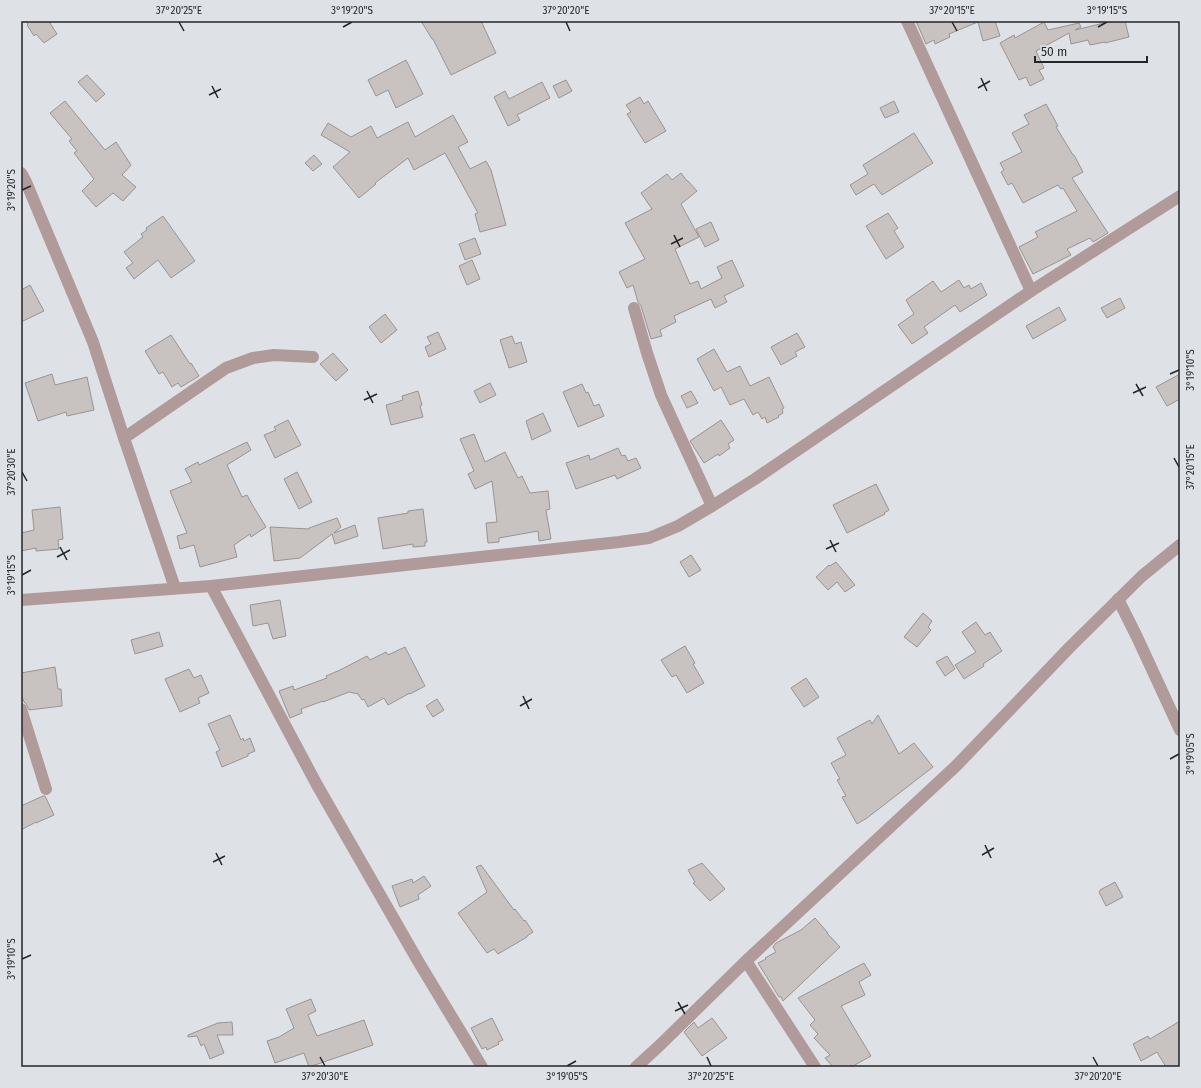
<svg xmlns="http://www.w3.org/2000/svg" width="1201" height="1088" font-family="'Fira Sans',sans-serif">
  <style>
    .building { fill: #c8c2c1; stroke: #999493 }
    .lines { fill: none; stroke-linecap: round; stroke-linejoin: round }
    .minor { stroke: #b09a9a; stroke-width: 12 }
    .ticks { fill: none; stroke: #242527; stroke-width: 1.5 }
    .neatline { fill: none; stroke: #242527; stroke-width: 1.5 }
    .ticks-label { font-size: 10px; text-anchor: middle; fill: #242527 }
  </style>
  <rect width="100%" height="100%" fill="#dee2e6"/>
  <g class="building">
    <path d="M25 21H52L50 23 57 34 44 43 36 34 34 36 27 25 28 24Z"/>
    <path d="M421 21H481L496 53 451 75 433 39H432Z"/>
    <path d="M916 21H995L1000 36 983 41 978 22 949 34 950 37 935 44 934 40 926 44Z"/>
    <path d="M1112 21H1125L1129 37 1105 43V42L1090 45 1088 40 1071 44 1069 33 1036 51 1044 68 1039 70 1044 79 1030 86 1026 77 1019 80 1000 43 1014 35 1015 38 1044 22 1048 30 1079 23 1081 27 1075 30Z"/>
    <path d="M406 60 423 94 396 108 388 90 376 96 368 80Z"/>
    <path d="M87 75 105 94 96 102 78 82Z"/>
    <path d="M566 80 572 91 559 98 553 86Z"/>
    <path d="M542 82 550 98 517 115 520 120 508 126 494 97 505 91 509 99Z"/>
    <path d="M640 97 644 104 648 101 666 131 645 143 627 114 631 112 626 105Z"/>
    <path d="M65 101 105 150 116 142 131 165 122 175 136 187 123 201 113 193 96 207 82 191 94 179 74 153 77 151 69 141 72 139 50 113Z"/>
    <path d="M894 101 899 112 885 118 880 108Z"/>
    <path d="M1046 104 1058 126 1056 127 1073 155H1074L1083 172 1072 178 1108 233 1093 242 1090 238 1067 249 1071 255 1033 274 1019 247 1038 237 1035 232 1077 211 1063 188 1061 189 1058 185 1023 203 1012 183 1008 185 1001 172 1004 170 1000 163 1022 152 1012 133 1029 124 1024 115Z"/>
    <path d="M453 115 468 142 458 147 470 169 486 161 491 170 506 225 480 232 475 214 478 213 445 153 414 170 408 158 375 183 376 184 359 198 333 167 350 152 321 135 328 123 351 137 371 126 377 138 408 122 415 137Z"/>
    <path d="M914 133 933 163 882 195 874 184 856 195 850 185 868 174 863 165Z"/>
    <path d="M314 155 322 164 313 171 305 163Z"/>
    <path d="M681 173 687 181H688L697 191 681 204 699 237 675 249 690 284 698 281 701 289 722 278 717 267 732 260 744 286 724 296 727 302 715 308 711 299 674 316 676 322 660 330 662 336 651 339 641 306 638 302 633 285 627 288 619 272 645 259 625 223 652 209 641 193 667 174 672 180Z"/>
    <path d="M888 213 898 228 894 231 904 247 886 259 866 226Z"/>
    <path d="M163 216 195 261 171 278 158 260 134 279 126 268 133 263 124 252 143 237 141 234 147 230 146 228Z"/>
    <path d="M711 222 719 240 705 247 696 229Z"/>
    <path d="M475 238 481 254 465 260 459 244Z"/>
    <path d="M472 260 480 279 467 285 459 266Z"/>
    <path d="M959 280 964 288 969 285 971 289 981 283 987 295 960 312 955 305 924 327 928 333 912 344 898 325 914 314 906 300 933 281 941 292Z"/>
    <path d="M30 285 44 311 21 322V290Z"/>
    <path d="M1120 298 1125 308 1107 318 1101 308Z"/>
    <path d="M1059 307 1066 320 1033 339 1026 326Z"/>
    <path d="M385 314 397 330 381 343 369 327Z"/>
    <path d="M438 332 446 349 429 357 425 347 431 344 427 337Z"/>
    <path d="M797 333 805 347 795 352 797 356 781 365 771 347Z"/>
    <path d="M171 335 190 364 191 363 199 376 181 387 178 383 172 387 163 372 159 374 145 351Z"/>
    <path d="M512 336 515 344 521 342 527 362 509 368 500 340Z"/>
    <path d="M714 349 727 372 740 366 750 386 769 377 784 408 782 409 783 413 778 416 779 417 767 423 765 417 762 419 758 412 753 415 744 399 730 405 721 387 714 391 697 359Z"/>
    <path d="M333 353 348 370 336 381 320 364Z"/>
    <path d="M52 374 55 385 87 377 94 410 67 416 66 412 38 421 25 383Z"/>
    <path d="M1180 374V399L1167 406 1156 387Z"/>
    <path d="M490 383 496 395 480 403 474 391Z"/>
    <path d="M582 384 586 393 588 392 594 406 599 404 604 416 578 427 563 392Z"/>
    <path d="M418 391 422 405 420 406 423 417 391 425 386 405 403 400 402 396Z"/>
    <path d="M691 391 698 403 687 408 681 396Z"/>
    <path d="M543 413 551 431 532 440 526 421Z"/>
    <path d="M288 420 301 445 275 458 264 435 276 430 274 427Z"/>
    <path d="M721 420 734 440 728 444 730 448 719 456 718 454 704 463 690 441Z"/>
    <path d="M474 434 485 462 505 452 518 478 522 476 530 493 548 491 550 509 546 510 551 539 539 541 538 531 499 538V542L488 543 486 523 497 522 492 481 475 489 468 474 474 471 460 439Z"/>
    <path d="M247 442 251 450 227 465 242 497 247 495 253 506 266 527 251 537 250 534 234 545 237 557 200 567 194 545 180 549 177 536 187 533 170 491 192 482 185 469 198 462 199 465Z"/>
    <path d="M618 448 622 456 625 455 628 461 636 458 641 468 617 479 615 475 576 489 566 463 589 455 590 460Z"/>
    <path d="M297 472 312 502 299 509 284 479Z"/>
    <path d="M876 484 889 510 884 513 885 514 847 533 833 505Z"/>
    <path d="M60 507 63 539 58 540 59 549 36 551V548L21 551V533L34 530 32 510Z"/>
    <path d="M423 509 427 542H425V546L413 547V544L383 549 378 518 408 513V511Z"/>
    <path d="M337 518 341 527 334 533 355 525 358 536 335 544 332 534 300 558 274 561 270 527 309 529V528Z"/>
    <path d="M691 555 701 570 689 577 680 562Z"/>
    <path d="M836 562 855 585 845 592 837 582 828 590 816 577 829 565 830 566Z"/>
    <path d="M280 600 286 636 273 639 268 623 253 626 250 605Z"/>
    <path d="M923 613 932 621 928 627 931 630 917 647 904 637Z"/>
    <path d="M976 622 985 635 990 632 1002 651 983 664 984 666 964 679 955 665 976 652 962 632Z"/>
    <path d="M159 632 163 646 135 654 131 640Z"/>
    <path d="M685 646 695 663 693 664 704 683 687 693 676 675 672 677 661 660Z"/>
    <path d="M405 647 425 686 410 694V693L388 705 384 698 368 707 364 699 362 700 358 694 349 692 323 702V701L301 709 302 713 290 718 279 691 293 686 294 690 327 678 326 676 340 670 367 656 370 660 386 652 388 655Z"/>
    <path d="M947 656 955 669 945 676 936 662Z"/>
    <path d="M55 667 58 689H61L62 706 29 710 26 704 24 702 21 694V673Z"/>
    <path d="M189 669 194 678 201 675 209 693 198 698 200 703 180 712 165 679Z"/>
    <path d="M806 678 819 697 804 707 791 688Z"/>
    <path d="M437 699 444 710 433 717 426 706Z"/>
    <path d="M230 715 241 740 243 738 244 741 250 738 255 751 248 754V756L222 767 216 752 220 750 208 724Z"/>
    <path d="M878 715 899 754 914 743 933 767 867 818 857 824 842 797 846 796 837 780 840 779 831 763 846 755 837 738 870 720 872 724Z"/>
    <path d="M43 796H45L54 815 36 823V822L21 830V806Z"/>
    <path d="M702 863 725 889 710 901 693 883 695 882 688 870Z"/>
    <path d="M481 865 514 910 515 909 524 921 525 920 533 932 527 936V937L498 954 494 949 487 953 458 913 487 892 476 867Z"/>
    <path d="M424 876 431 886 418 895 419 899 400 907 392 886 412 879 413 883Z"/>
    <path d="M1115 882 1123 897 1106 906 1099 892 1100 891V890Z"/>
    <path d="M815 918 828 933H827L840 947 783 1001 781 997H779L758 963 766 959 765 958 776 952 773 947 776 943 801 930Z"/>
    <path d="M864 963 871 975 859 982 865 995 841 1006 871 1056 853 1066 852 1065 848 1067H833L825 1058 830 1055 814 1038 818 1034 810 1025 815 1020 798 998Z"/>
    <path d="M311 999 316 1011 308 1015 317 1036 364 1020 373 1045 309 1067 304 1053 275 1063 267 1041 279 1037 294 1028 286 1009Z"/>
    <path d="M492 1018 503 1040 498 1042 499 1044 487 1050 486 1047 482 1049 471 1028Z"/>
    <path d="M712 1018 727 1038 702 1056 684 1032 694 1022 698 1028Z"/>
    <path d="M1180 1021V1067H1166L1157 1052 1141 1061 1133 1044 1148 1036 1150 1039Z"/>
    <path d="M232 1022 233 1035H217L224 1053 210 1059 204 1044 201 1046 197 1036 188 1037V1035L218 1023Z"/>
  </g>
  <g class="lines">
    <g class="minor">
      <path d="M907 21 1031 291"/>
      <path d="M21 173 26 182 93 342 124 438 175 588"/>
      <path d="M634 308 647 353 661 395 712 506"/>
      <path d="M124 438 226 368 253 358 274 355 313 357"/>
      <path d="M211 586 317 785 418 961 482 1067"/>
      <path d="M1118 599 1137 637 1180 730"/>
      <path d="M21 600 211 586 619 542 649 538 678 526 712 506 755 479 1031 291 1180 196"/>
      <path d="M21 709 46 789"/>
      <path d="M746 961 815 1067"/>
      <path d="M636 1067 658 1047 746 961 957 765 1070 647 1142 576 1180 545"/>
    </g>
  </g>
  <path class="ticks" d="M179 22 184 31M566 22 570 31M952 22 957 31M343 27 352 22M1098 27 1107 22M981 78 987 91M212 86 218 98M978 88 990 81M209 95 221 89M22 190 31 186M674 235 680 247M671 244 683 238M1170 374 1179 370M1136 384 1143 396M367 391 373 403M1133 393 1146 387M364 400 377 394M1174 458 1179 467M22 472 27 481M830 540 836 552M60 547 67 560M826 549 839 543M57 557 70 550M22 575 31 570M523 696 529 709M520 706 532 699M1170 759 1179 754M985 845 991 858M216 853 222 865M982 855 994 848M213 862 225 856M22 959 31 955M678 1002 685 1014M675 1011 688 1005M320 1057 325 1066M707 1057 711 1066M1093 1057 1098 1066M567 1066 576 1061"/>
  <rect width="1201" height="1088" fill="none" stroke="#dee2e6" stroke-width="44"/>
  <path d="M1035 56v6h112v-6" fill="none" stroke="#242527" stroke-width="2"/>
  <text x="1041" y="56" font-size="12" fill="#242527" stroke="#dee2e6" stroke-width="3" paint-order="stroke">50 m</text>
  <rect x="22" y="22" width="1157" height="1044" class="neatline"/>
  <g class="ticks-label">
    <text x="179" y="14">37°20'25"E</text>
    <text x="352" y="14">3°19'20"S</text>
    <text x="566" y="14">37°20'20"E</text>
    <text x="952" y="14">37°20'15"E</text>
    <text x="1107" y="14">3°19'15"S</text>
    <text transform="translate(11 190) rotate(-90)" y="4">3°19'20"S</text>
    <text transform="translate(1190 370) rotate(-90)" y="4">3°19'10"S</text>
    <text transform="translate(1190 467) rotate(-90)" y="4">37°20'15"E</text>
    <text transform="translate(11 472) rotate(-90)" y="4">37°20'30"E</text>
    <text transform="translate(11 575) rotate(-90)" y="4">3°19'15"S</text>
    <text transform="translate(1190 754) rotate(-90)" y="4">3°19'05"S</text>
    <text transform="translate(11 959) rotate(-90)" y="4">3°19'10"S</text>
    <text x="325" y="1080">37°20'30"E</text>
    <text x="567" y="1080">3°19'05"S</text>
    <text x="711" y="1080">37°20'25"E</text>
    <text x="1098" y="1080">37°20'20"E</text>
  </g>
</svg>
